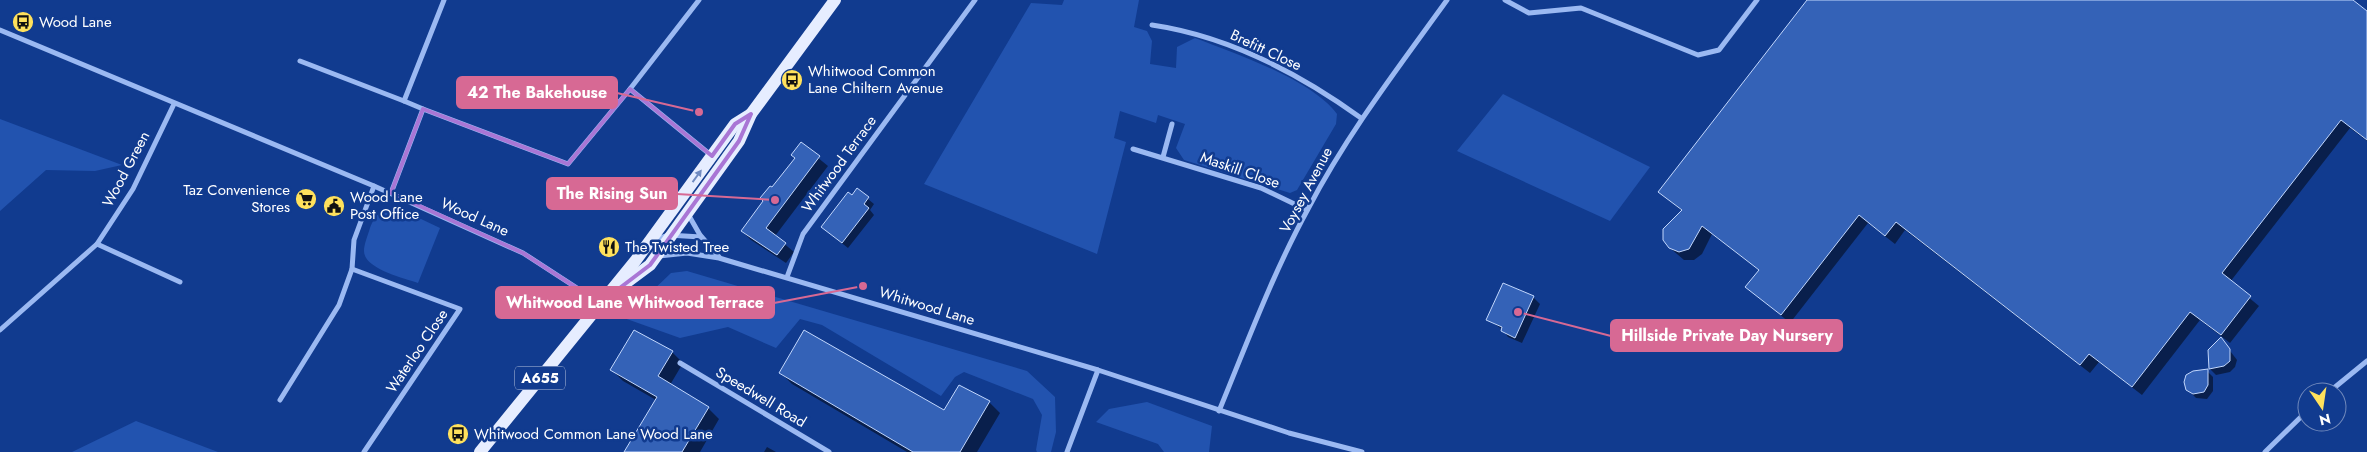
<svg xmlns="http://www.w3.org/2000/svg" width="2367" height="452" font-family="Jost,sans-serif">
  <style>
    .green { fill: #2253af }
    .shadow { fill: #0007 }
    .building { fill: #3462b7; stroke: #c2d7fd }
    .lines { fill: none; stroke-linecap: round; stroke-linejoin: round }
    .street { stroke: #9bb9f2; stroke-width: 5 }
    .primary { stroke: #e6edff; stroke-width: 12 }
    .oneway { fill: #718bc1 }
    .marked { fill: none; stroke: #a976d5; stroke-width: 4; stroke-linejoin: round }
    .labels { text-anchor: middle; dominant-baseline: central; stroke-width: 5; stroke-linejoin: round; paint-order: stroke }
    .shield { fill: #113b8f; stroke: #b8c4dd; stroke-width: 1 }
    .shield-label { font-size: 14px; font-weight: bold; fill: #fff }
    .poi-label { font-size: 15px; fill: #fff; stroke: #113b8f; text-anchor: start }
    .street-label { font-size: 15px; fill: #fff; stroke: #113b8f }
    .leader { fill: none; stroke: #d76994; stroke-width: 2 }
    .callout-dot { fill: #d76994; stroke: #113b8f; stroke-width: 2 }
    .callout { fill: #d76994; stroke: #d76994; stroke-width: 2 }
    .callout-label { font-size: 16px; text-anchor: middle; font-weight: bold; fill: #fff }
  </style>
  <rect width="100%" height="100%" fill="#113b8f"/>
  <g class="green">
    <path d="M1064 0H1139L1134 27 1147 31 1152 41 1150 64 1176 68 1177 47 1195 38C1236 54 1311 79 1337 114L1336 124 1297 190 1290 193 1184 160 1176 148 1185 124 1158 115 1156 123 1120 111 1114 138 1126 142 1097 254 924 184 1031 3 1062 5Z"/>
    <path d="M1503 94 1650 167 1610 221 1457 151Z"/>
    <path d="M0 119 122 165 95 171 46 170 0 211Z"/>
    <path d="M391 208 400 209 440 228 418 283C404 278 364 269 364 251 364 244 368 235 370 228 375 216 378 211 391 208Z"/>
    <path d="M687 271 1027 371 1055 397 1056 432 1051 452H1037L1036 450 1042 415 1033 399 964 372 955 377 941 396 822 325 800 319 776 348 728 327 680 338 624 318 671 273Z"/>
    <path d="M1147 402 1212 426 1209 452H1164L1158 444 1096 422 1109 409Z"/>
    <path d="M136 421 218 452H72Z"/>
  </g>
  <g class="shadow">
    <path d="M1809 0H2351L2367 13V141L2350 128 2230 282 2259 306 2230 343 2200 320 2142 395 2099 362 2090 373 1905 230 1895 244 1868 223 1790 323 1747 287 1760 271 1712 234 1702 254 1694 260H1684L1670 248 1682 211 1660 192Z"/>
    <path d="M801 144 828 166 775 236 794 252 786 263 751 240 742 231 796 159Z"/>
    <path d="M857 190 874 204 870 210 874 215 848 248 829 233Z"/>
    <path d="M1504 284 1534 298 1540 304 1522 343 1508 337 1503 330 1488 319Z"/>
    <path d="M2221 339 2237 360 2235 367 2230 372 2216 375 2210 369 2208 354 2211 347Z"/>
    <path d="M672 352 683 363 670 385 708 408 719 419 700 452H626L656 400 623 381 612 370Z"/>
    <path d="M2207 371 2213 377V391L2207 399 2196 398 2190 392Z"/>
    <path d="M781 373 944 412 989 402 1000 413 977 452H907L792 384Z"/>
    <path d="M767 447 776 452H764Z"/>
  </g>
  <g class="building">
    <path d="M1807 0H2353L2367 11V140L2341 120 2222 273 2251 296 2221 335 2190 312 2132 387 2089 354 2080 365 1896 222 1885 236 1859 215 1781 315 1745 287 1759 270 1702 226 1689 249 1679 252 1669 248 1663 240V229L1682 210 1658 192Z"/>
    <path d="M801 142 820 156 766 228 786 243 777 255 741 231 763 201 760 198 770 186 772 187 795 158 791 155Z"/>
    <path d="M857 188 869 197 864 204 869 208 842 243 821 227 848 192 852 195Z"/>
    <path d="M1503 283 1534 296 1515 338 1501 331 1502 327 1486 320Z"/>
    <path d="M634 330 673 351 658 376 709 407 682 452H624L657 397 610 370Z"/>
    <path d="M804 330 944 410 959 385 990 401 960 452H913L779 373Z"/>
    <path d="M2221 337 2230 349V361L2224 366 2209 369 2208 350Z"/>
    <path d="M2208 369V385L2204 392 2193 394 2186 390 2184 382 2186 375 2193 371Z"/>
  </g>
  <g class="lines">
    <g class="street">
      <path d="M699 0 630 89 712 156"/>
      <path d="M1505 0 1529 13 1581 8 1698 55 1719 50 1757 0"/>
      <path d="M1152 25C1227 36 1300 74 1361 118"/>
      <path d="M0 30 374 186 523 253 600 303"/>
      <path d="M300 61 404 101"/>
      <path d="M423 109 404 101 444 0"/>
      <path d="M1133 149 1261 188 1307 210"/>
      <path d="M1163 157 1172 124"/>
      <path d="M391 193 423 109 568 164 630 89"/>
      <path d="M688 214 700 235 719 257"/>
      <path d="M655 240 668 235 701 237"/>
      <path d="M97 244 180 282"/>
      <path d="M659 256 687 253 719 258 1098 370 1289 433 1362 452"/>
      <path d="M352 269 460 309 364 452"/>
      <path d="M787 277 803 234 975 0"/>
      <path d="M0 330 97 244 133 189 174 104"/>
      <path d="M680 363 829 452"/>
      <path d="M2329 392 2367 361"/>
      <path d="M280 400 339 305 352 269 354 240 374 186"/>
      <path d="M1219 411C1247 343 1273 273 1308 209 1347 134 1398 68 1447 0"/>
      <path d="M1067 452 1098 370"/>
      <path d="M2265 452 2307 411"/>
    </g>
    <g class="primary">
      <path d="M619 288 650 265 739 141 751 114 835 0"/>
      <path d="M480 452 636 260 735 124 751 114"/>
    </g>
  </g>
  <defs><path id="oneway-solid" d="M-6-.8H1V-3.2L6.5 0L1 3.2V.8H-6Z" transform="scale(1.25)"/></defs>
  <use class="oneway" href="#oneway-solid" transform="translate(697 176) rotate(-54)"/>
  <path class="marked" d="M630 89 712 156 735 124 751 114 739 141 650 265 600 303 523 253 391 193 423 109 568 164Z"/>
  <defs>
    <g id="bus-disc" transform="scale(1.125)"><circle r="9.5" fill="#ffe15c" stroke="#113b8f"/><path d="M-5-6H5V4H4V6H2V4H-2V6H-4V4H-5ZM-3.5-4V0h7V-4ZM-3.5 1.2v1.5H-2V1.2ZM2 1.2v1.5H3.5V1.2Z" fill="#111"/></g>
    <g id="supermarket-disc" transform="scale(1.125)"><circle r="9.5" fill="#ffe15c" stroke="#113b8f"/><path d="M-6-5.5h2.5l.6 2H6L4.5 2H-2.5L-4.4-4H-6ZM-1.5 3.2a1.3 1.3 0 1 0 .1 0ZM3 3.2a1.3 1.3 0 1 0 .1 0Z" fill="#111"/></g>
    <g id="civic-disc" transform="scale(1.125)"><circle r="9.5" fill="#ffe15c" stroke="#113b8f"/><path d="M-.6-6.5H3V-4.5H.6V-3L4-1V1h2V6H-6V1h2V-1L-.6-3ZM-1.2 2.5V6h2.4V2.5Z" fill="#111"/></g>
    <g id="restaurant-disc" transform="scale(1.125)"><circle r="9.5" fill="#ffe15c" stroke="#113b8f"/><path d="M-5-6h1v4h1v-4h1v4h1v-4h1v5L-1.5 .5V6h-2V.5L-5-1ZM5-6V6H3V1.5H1.5Q1.5-4 5-6Z" fill="#111"/></g>
  </defs>
  <g fill-rule="evenodd">
    <use href="#bus-disc" x="23" y="22"/>
    <use href="#bus-disc" x="792" y="80"/>
    <use href="#supermarket-disc" x="306" y="199"/>
    <use href="#civic-disc" x="334" y="206"/>
    <use href="#restaurant-disc" x="609" y="247"/>
    <use href="#bus-disc" x="458" y="434"/>
  </g>
  <g class="labels">
    <rect class="shield" x="515" y="366.5" width="50" height="23" rx="4"/>
    <g class="shield-label">
      <text x="540" y="378">A655</text>
    </g>
    <g class="poi-label">
      <text x="39" y="22">Wood Lane</text>
      <text x="808" y="71">Whitwood Common<tspan x="808" dy="17">Lane Chiltern Avenue</tspan></text>
      <text x="290" y="190" text-anchor="end">Taz Convenience<tspan x="290" dy="17">Stores</tspan></text>
      <text x="350" y="197">Wood Lane<tspan x="350" dy="17">Post Office</tspan></text>
      <text x="625" y="247">The Twisted Tree</text>
      <text x="474" y="434">Whitwood Common Lane Wood Lane</text>
    </g>
    <g class="street-label">
      <text transform="translate(1266 50) rotate(25)">Brefitt Close</text>
      <text transform="translate(839 164) rotate(-54)">Whitwood Terrace</text>
      <text transform="translate(126 169) rotate(-62)">Wood Green</text>
      <text transform="translate(1240 170) rotate(19)">Maskill Close</text>
      <text transform="translate(1306 190) rotate(-62)">Voysey Avenue</text>
      <text transform="translate(475 217) rotate(24)">Wood Lane</text>
      <text transform="translate(927 306) rotate(17)">Whitwood Lane</text>
      <text transform="translate(417 351) rotate(-56)">Waterloo Close</text>
      <text transform="translate(761 397) rotate(31)">Speedwell Road</text>
    </g>
  </g>
  <path class="leader" d="M699 112L617 93M775 200L677 194M863 286L774 303M1518 312L1611 336"/>
  <g class="callout-dot">
    <circle cx="699" cy="112" r="5"/>
    <circle cx="775" cy="200" r="5"/>
    <circle cx="863" cy="286" r="5"/>
    <circle cx="1518" cy="312" r="5"/>
  </g>
  <g class="callout">
    <rect x="457" y="77" width="160" height="31" rx="5"/>
    <rect x="547" y="178" width="130" height="31" rx="5"/>
    <rect x="496" y="287" width="278" height="31" rx="5"/>
    <rect x="1611" y="320" width="231" height="31" rx="5"/>
  </g>
  <g class="callout-label">
    <text x="537" y="98">42 The Bakehouse</text>
    <text x="612" y="199">The Rising Sun</text>
    <text x="635" y="308">Whitwood Lane Whitwood Terrace</text>
    <text x="1727" y="341">Hillside Private Day Nursery</text>
  </g>
  <g transform="translate(2322 407) rotate(167)"><circle r="24" fill="#113b8f" stroke="#7089bc"/>
  <path d="M0-4L9 19L0 12L-9 19Z" fill="#ffe15c"/>
  <text y="-8" font-size="14" font-weight="bold" text-anchor="middle" fill="#ffffff">N</text>
  </g>
</svg>
